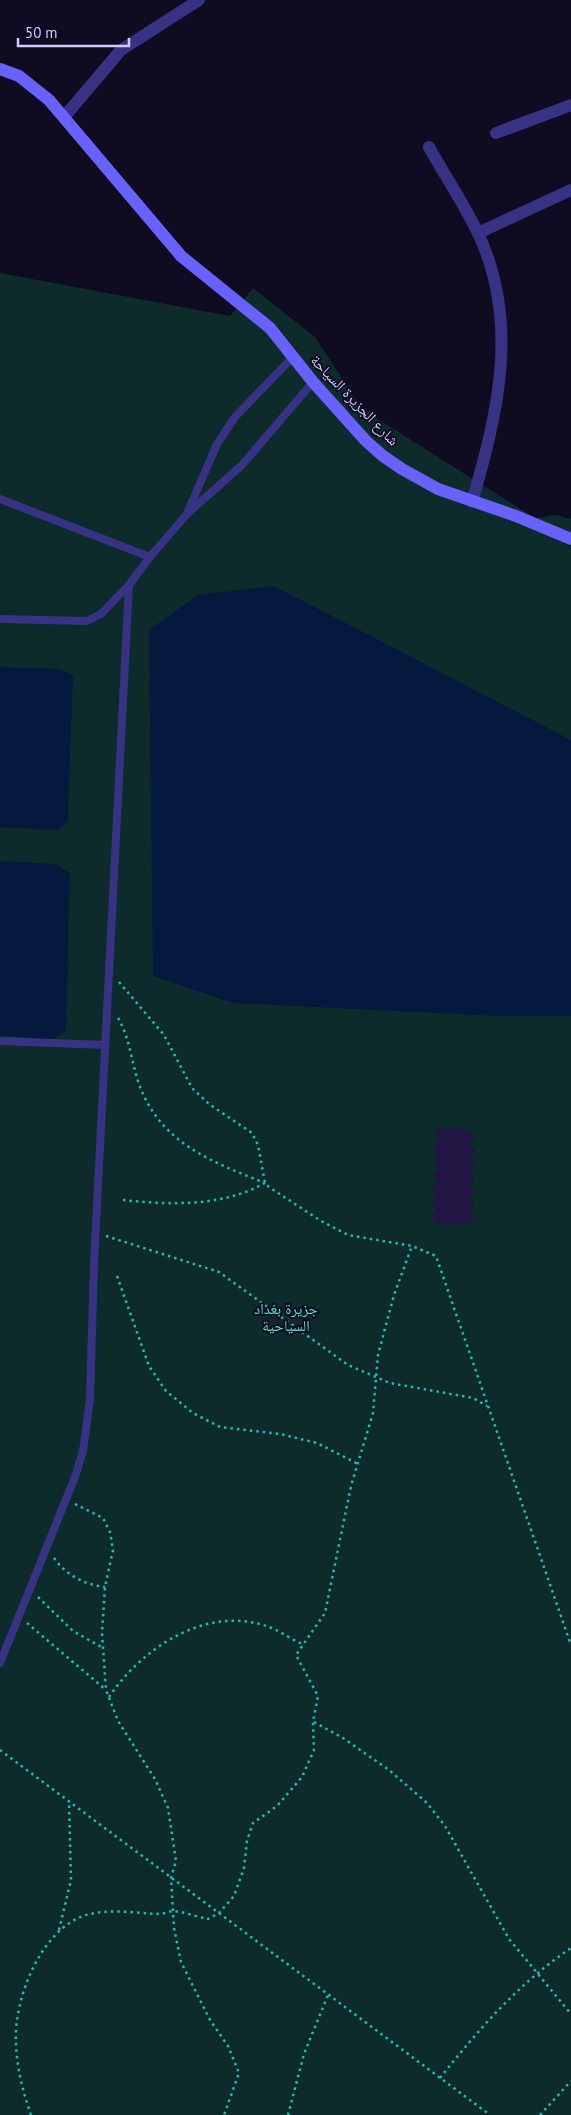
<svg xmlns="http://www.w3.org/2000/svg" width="571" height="2115" font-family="'PT Sans','Noto Naskh Arabic',sans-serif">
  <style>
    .green { fill: #0d2b2a }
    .water { fill: #05193f }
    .building { fill: #201543 }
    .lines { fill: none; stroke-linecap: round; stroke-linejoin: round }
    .path { stroke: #23bab4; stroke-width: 2.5; stroke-dasharray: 2.5 4; stroke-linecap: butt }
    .lane { stroke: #373283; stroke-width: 8 }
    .street { stroke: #373283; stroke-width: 12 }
    .secondary { stroke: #6961ff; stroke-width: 12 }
    .labels { text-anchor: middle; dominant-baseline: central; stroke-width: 4; stroke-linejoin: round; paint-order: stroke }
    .street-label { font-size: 15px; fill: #d1caff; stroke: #0f0b20 }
    .park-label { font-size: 15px; fill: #4de8c5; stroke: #0f0b20 }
  </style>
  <rect width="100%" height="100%" fill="#0f0b20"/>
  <path class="green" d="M0 273 230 316 253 288 315 337 362 409 535 518 556 515 571 519V2115H0Z"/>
  <g class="water">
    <path d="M274 586 571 740V1016H497L233 1003 153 976 149 630 198 595Z"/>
    <path d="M0 667 60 669 73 676 68 821 57 830 0 827Z"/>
    <path d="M0 861 56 864 70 874 66 1031 52 1040 0 1035Z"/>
  </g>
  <path class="building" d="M439 1128 471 1130 475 1138 470 1144 475 1151 470 1158 475 1165 470 1172 475 1179 470 1184 475 1192 469 1198 475 1206 469 1211 474 1220 469 1225 436 1224 431 1216 436 1209 431 1202 437 1196 432 1189 437 1182 432 1174 438 1169 433 1162 438 1156 433 1148 439 1142 434 1134Z"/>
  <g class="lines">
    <g class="path">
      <path d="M119 982 164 1035 192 1088 209 1104 252 1133 258 1145 265 1183 269 1187 321 1221 348 1235 412 1246 436 1256 571 1645"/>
      <path d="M118 1018C130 1038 131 1061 139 1084 160 1143 212 1162 265 1183"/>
      <path d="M123 1200C170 1205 222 1207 265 1183"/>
      <path d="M106 1236 219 1272 348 1365 390 1383 473 1398 487 1406"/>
      <path d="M117 1276 149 1366 166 1391 193 1413 220 1427 280 1434 317 1443 358 1464"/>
      <path d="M75 1504 103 1518 110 1532 113 1550 105 1587 102 1633 106 1690 118 1721 155 1779 168 1808 176 1861 171 1878 174 1928 181 1962 210 2020 228 2046 239 2073 224 2115"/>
      <path d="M54 1558C66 1575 85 1585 105 1587"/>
      <path d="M38 1597 73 1631 103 1648"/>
      <path d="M27 1623 106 1690"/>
      <path d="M109 1697C142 1648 207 1604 269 1627 280 1631 291 1639 302 1644"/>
      <path d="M314 1722 343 1738 389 1770 427 1803 445 1826 509 1939 571 2014"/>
      <path d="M0 1750 490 2115"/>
      <path d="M59 1930 71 1880 69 1802"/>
      <path d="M440 2078C479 2029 519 1983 571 1948"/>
      <path d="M31 2115C23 2092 17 2069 16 2044 13 1999 42 1925 90 1914 112 1909 137 1913 159 1914 164 1914 169 1911 174 1911 185 1912 197 1917 208 1919L219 1913 234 1896 244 1868 247 1841 253 1823 277 1806 302 1777 314 1750 313 1722 318 1696 296 1655 325 1613 351 1486 373 1413 378 1355 394 1295 412 1246"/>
      <path d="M288 2115 304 2054 328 1995"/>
      <path d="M540 2115 571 2081"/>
    </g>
    <g class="lane">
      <path d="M0 499 150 557"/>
      <path d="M188 511 217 444 235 417 292 358"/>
      <path d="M0 619 87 621 101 614 129 585 150 557 187 514 242 465 313 382"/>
      <path d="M0 1041 105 1045"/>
      <path d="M0 1663 75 1477 83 1451 90 1399 94 1263 129 585"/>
    </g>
    <g class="street">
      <path d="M65 116 121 50 199 0"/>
      <path d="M496 133 571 105"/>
      <path d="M429 147C445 176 464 204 478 233 520 323 498 412 472 502"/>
      <path d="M478 233 571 190"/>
    </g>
    <path class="secondary" d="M0 69 19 76 49 100 181 256 270 328 313 382 366 441 383 456 402 469 438 489 516 516 571 539"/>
  </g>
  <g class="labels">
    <g class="street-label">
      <text transform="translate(355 400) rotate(46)">شارع الجزيرة السياحة</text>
    </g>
    <g class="park-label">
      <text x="286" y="1308">جزيرة بغداد<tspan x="286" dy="17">السياحية</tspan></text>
    </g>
  </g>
  <path d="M18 38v8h111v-8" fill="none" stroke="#d1caff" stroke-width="2.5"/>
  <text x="25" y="38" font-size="15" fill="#d1caff" stroke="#0f0b20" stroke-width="4" paint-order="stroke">50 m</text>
</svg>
